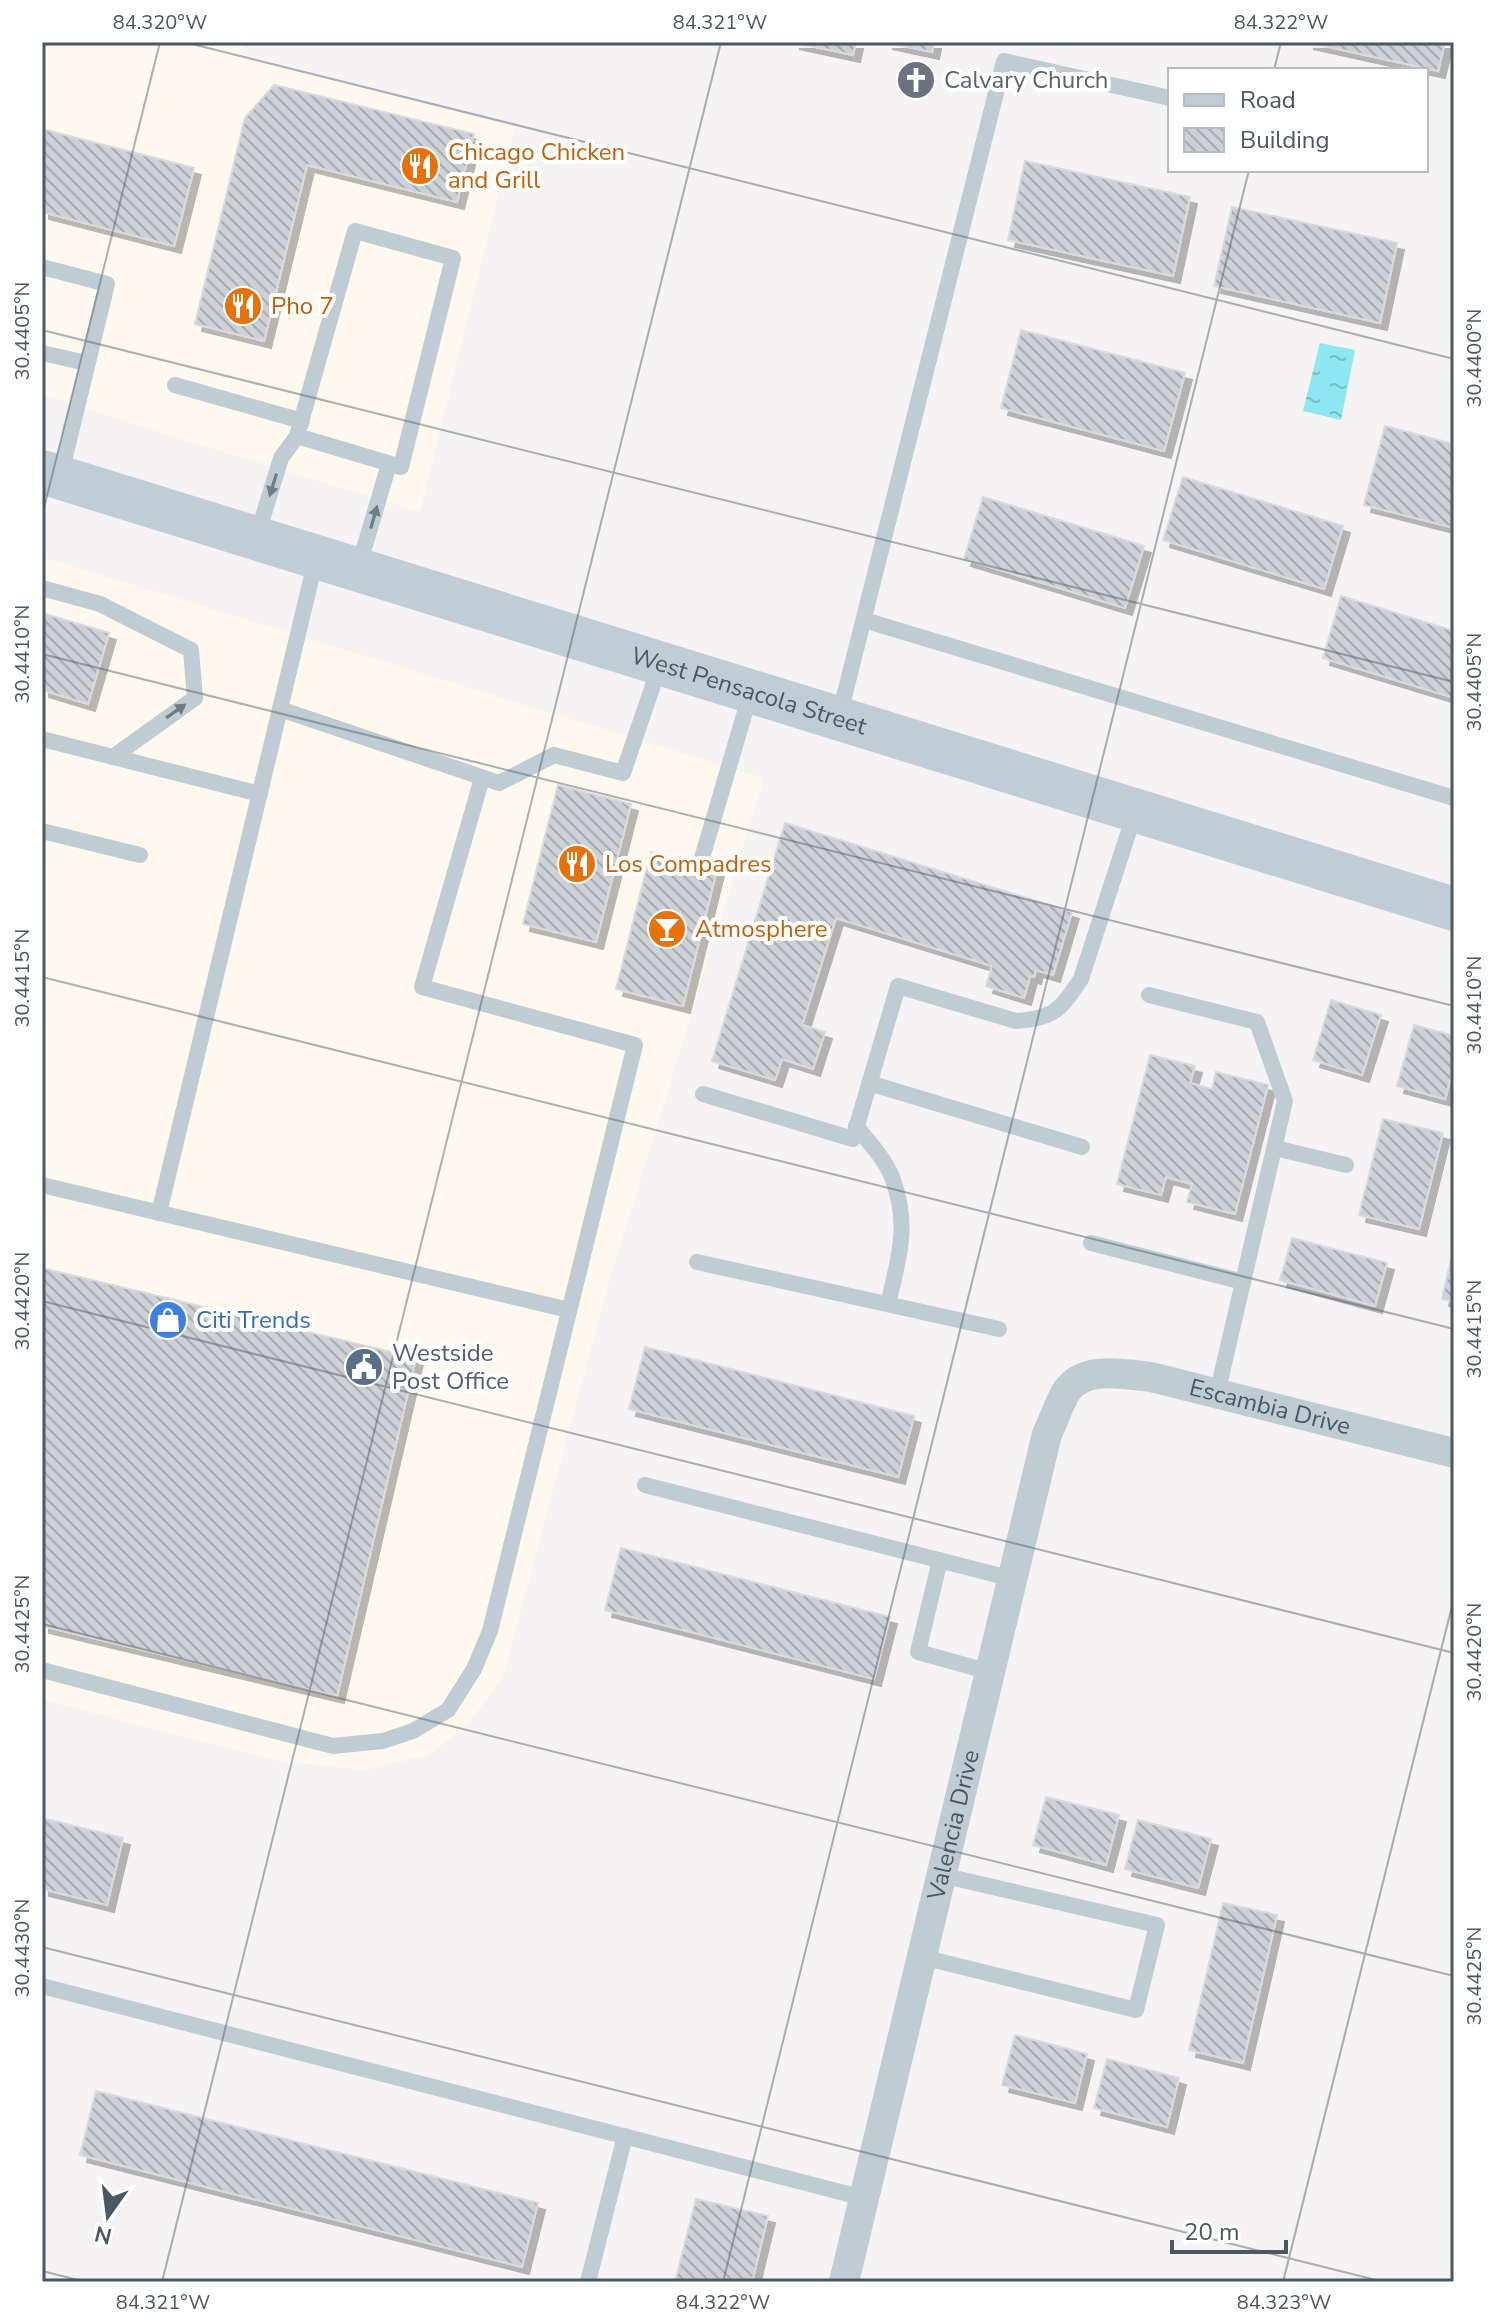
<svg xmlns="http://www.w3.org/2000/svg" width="1496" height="2324" font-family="'Nunito Sans',sans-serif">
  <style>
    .commercial { fill: #fef8ee }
    .water { fill: url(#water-ripples) }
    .building { fill: url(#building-back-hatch); stroke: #d7dade; stroke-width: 2; filter: url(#shadow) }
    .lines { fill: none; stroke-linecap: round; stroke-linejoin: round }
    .lane { stroke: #c0ccd3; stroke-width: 16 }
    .street { stroke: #c0ccd3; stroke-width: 30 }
    .secondary { stroke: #c0cdd7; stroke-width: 44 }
    .oneway { fill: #6d7b84 }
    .ticks { fill: none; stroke: #495862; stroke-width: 2; stroke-opacity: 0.45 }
    .labels { text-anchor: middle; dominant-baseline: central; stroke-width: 8; stroke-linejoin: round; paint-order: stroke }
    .worship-label { font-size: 24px; fill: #5b616d; stroke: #fff; text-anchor: start }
    .food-label { font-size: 24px; fill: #c56008; stroke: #fff; text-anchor: start }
    .street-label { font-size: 24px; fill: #495862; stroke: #fff }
    .shop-label { font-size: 24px; fill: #366cbe; stroke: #fff; text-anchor: start }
    .service-label { font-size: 24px; fill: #4e5e75; stroke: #fff; text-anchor: start }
    .neatline { fill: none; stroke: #495862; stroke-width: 3 }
    .ticks-label { font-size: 20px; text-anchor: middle; fill: #495862 }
  </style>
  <defs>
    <pattern id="water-ripples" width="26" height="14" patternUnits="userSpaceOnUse" patternTransform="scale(2)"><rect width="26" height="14" fill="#8ce7f2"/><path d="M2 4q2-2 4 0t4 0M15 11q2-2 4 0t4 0" fill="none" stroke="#74bec7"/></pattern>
    <pattern id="building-back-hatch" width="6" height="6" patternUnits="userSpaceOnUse" patternTransform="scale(2)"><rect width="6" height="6" fill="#cdd0d5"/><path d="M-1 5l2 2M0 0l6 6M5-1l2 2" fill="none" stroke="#a8acb0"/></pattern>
    <filter id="shadow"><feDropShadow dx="7" dy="7" stdDeviation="0" flood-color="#0004"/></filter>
  </defs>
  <rect width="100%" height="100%" fill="#f5f3f3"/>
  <g class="commercial">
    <path d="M42 42H243L240 57 515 127 420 512 145 428 42 394Z"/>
    <path d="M42 557 764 778 607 1289 502 1680 465 1727 429 1755 365 1770 278 1761 42 1700Z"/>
  </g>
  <path class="water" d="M1320 343 1355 350 1341 420 1303 411Z"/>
  <g class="building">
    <path d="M792 42H856L853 55Z"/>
    <path d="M885 42H934L932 52Z"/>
    <path d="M1306 42H1445L1438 71Z"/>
    <path d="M274 85 474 134 457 202 307 165 264 341 195 324 245 118Z"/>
    <path d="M42 129 194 168 174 246 42 212Z"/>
    <path d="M1025 161 1190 197 1173 276 1008 240Z"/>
    <path d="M1232 207 1397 243 1380 323 1214 286Z"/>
    <path d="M1021 330 1185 373 1164 451 1001 408Z"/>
    <path d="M1385 426 1454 444V528L1364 505Z"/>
    <path d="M1183 477 1343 526 1324 589 1163 540Z"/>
    <path d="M983 497 1144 546 1125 608 964 559Z"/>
    <path d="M1341 596 1454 631V698L1323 658Z"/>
    <path d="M42 613 109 633 88 704 42 690Z"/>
    <path d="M558 785 631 804 596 942 523 924Z"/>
    <path d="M785 823 1072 912 1053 975 1036 970 1034 977 1030 976 1024 998 986 986 992 966 836 918 802 1025 825 1032 813 1069 782 1059 775 1080 712 1061Z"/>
    <path d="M651 852 717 869 683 1006 616 989Z"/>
    <path d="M1331 1000 1381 1015 1362 1075 1313 1060Z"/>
    <path d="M1414 1025 1454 1036V1066L1445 1099 1397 1086Z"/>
    <path d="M1150 1055 1195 1066 1190 1083 1212 1089 1216 1072 1268 1085 1235 1214 1187 1202 1192 1184 1166 1177 1161 1195 1117 1184Z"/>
    <path d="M1383 1119 1443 1133 1419 1229 1359 1215Z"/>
    <path d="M1292 1238 1387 1263 1375 1306 1280 1280Z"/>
    <path d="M1451 1259 1454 1260V1302L1442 1299Z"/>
    <path d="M42 1268 416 1358 337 1696 42 1626Z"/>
    <path d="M645 1347 914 1416 898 1477 629 1409Z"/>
    <path d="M621 1548 890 1617 874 1679 605 1610Z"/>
    <path d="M1046 1797 1119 1815 1106 1865 1033 1845Z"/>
    <path d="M42 1818 123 1838 107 1905 42 1889Z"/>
    <path d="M1138 1820 1211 1839 1198 1888 1125 1869Z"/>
    <path d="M1223 1903 1277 1915 1243 2063 1189 2050Z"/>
    <path d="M1015 2035 1087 2054 1075 2103 1002 2085Z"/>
    <path d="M1107 2059 1179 2078 1167 2127 1094 2108Z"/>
    <path d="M96 2091 538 2203 522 2267 80 2155Z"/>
    <path d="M696 2199 768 2216 752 2282H675Z"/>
  </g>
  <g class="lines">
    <g class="lane">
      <path d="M42 267 107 284 60 477"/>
      <path d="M42 353 87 363"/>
      <path d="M175 385 302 421"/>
      <path d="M257 536 281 458 297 436 355 231 453 258 401 467 297 436"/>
      <path d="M358 569 389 464"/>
      <path d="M42 588 100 604 191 650 195 698 113 757"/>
      <path d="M864 620 1454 798"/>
      <path d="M280 709 499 783 554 755 623 773 660 665"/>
      <path d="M839 717 1004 61 1170 98"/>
      <path d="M42 739 260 794"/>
      <path d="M42 831 140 855"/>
      <path d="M702 858 750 695"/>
      <path d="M1149 995 1257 1022 1285 1101 1217 1394"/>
      <path d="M869 1083 1082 1147"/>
      <path d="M703 1094 853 1139 898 986 1016 1021C1055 1018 1060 1010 1081 979L1135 812"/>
      <path d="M856 1126C868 1141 885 1159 892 1177 910 1224 899 1258 888 1304"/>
      <path d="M1275 1148 1346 1165"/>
      <path d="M42 1185 569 1310"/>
      <path d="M159 1213 316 559"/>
      <path d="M1091 1243 1243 1282"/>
      <path d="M697 1262 999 1329"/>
      <path d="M645 1485 1013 1579"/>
      <path d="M940 1560 918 1652 990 1672"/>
      <path d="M42 1670 333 1746 383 1741 413 1731 448 1710 474 1669 490 1631 635 1045 422 987 482 778"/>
      <path d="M922 1957 1136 2010 1157 1925 941 1875"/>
      <path d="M42 1986 864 2198"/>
      <path d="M588 2282 625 2136"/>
    </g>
    <path class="street" id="s1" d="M844 2282 1047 1434C1054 1421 1058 1405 1066 1392 1083 1365 1125 1374 1151 1377L1454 1453"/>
    <path class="secondary" id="s2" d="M42 472 1454 909"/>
  </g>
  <defs><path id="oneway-solid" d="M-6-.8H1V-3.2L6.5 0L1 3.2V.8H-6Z" transform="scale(2)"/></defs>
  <g class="oneway">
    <use href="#oneway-solid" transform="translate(273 485) rotate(107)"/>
    <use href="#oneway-solid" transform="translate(374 517) rotate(-74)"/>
    <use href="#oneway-solid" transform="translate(176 711) rotate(-35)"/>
  </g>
  <path class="ticks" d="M184 42 1454 359M1274 70 1281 42M42 330 1454 682M42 516 160 42M42 654 1454 1006M42 977 1454 1329M42 1301 1454 1653M42 1624 1454 1976M42 1947 1384 2282M42 2271 86 2282M162 2282 721 42M723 2282 1249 170M1283 2282 1454 1598"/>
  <defs>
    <g id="church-disc" transform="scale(2)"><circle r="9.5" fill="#6b7280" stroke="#fff"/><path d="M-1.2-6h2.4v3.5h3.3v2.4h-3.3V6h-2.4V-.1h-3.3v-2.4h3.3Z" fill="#fff"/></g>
    <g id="restaurant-disc" transform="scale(2)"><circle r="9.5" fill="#e8710a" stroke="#fff"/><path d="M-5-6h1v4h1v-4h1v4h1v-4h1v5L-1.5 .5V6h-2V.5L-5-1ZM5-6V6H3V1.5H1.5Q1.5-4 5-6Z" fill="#fff"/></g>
    <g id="bar-disc" transform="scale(2)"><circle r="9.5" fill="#e8710a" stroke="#fff"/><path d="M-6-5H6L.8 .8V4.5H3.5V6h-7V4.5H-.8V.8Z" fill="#fff"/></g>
    <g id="shop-disc" transform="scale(2)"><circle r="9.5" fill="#3f7fe0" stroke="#fff"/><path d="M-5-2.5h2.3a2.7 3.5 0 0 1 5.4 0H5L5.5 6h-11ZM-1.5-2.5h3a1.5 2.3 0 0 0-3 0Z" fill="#fff"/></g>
    <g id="civic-disc" transform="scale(2)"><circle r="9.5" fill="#5c6f8a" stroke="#fff"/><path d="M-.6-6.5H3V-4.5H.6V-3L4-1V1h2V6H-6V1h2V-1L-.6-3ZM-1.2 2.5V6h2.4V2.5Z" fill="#fff"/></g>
  </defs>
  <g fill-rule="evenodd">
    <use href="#church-disc" x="916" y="80"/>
    <use href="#restaurant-disc" x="420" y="166"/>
    <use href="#restaurant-disc" x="243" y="306"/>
    <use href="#restaurant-disc" x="577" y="864"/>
    <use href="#bar-disc" x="667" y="929"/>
    <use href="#shop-disc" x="168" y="1320"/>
    <use href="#civic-disc" x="364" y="1367"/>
  </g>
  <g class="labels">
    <g class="worship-label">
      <text x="944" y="80">Calvary Church</text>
    </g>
    <g class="food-label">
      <text x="448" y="152">Chicago Chicken<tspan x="448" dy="28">and Grill</tspan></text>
      <text x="271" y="306">Pho 7</text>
      <text x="605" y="864">Los Compadres</text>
      <text x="695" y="929">Atmosphere</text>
    </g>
    <g class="street-label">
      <text stroke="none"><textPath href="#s2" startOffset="740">West Pensacola Street</textPath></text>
      <text stroke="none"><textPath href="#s1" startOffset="1132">Escambia Drive</textPath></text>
      <text stroke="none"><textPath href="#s1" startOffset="470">Valencia Drive</textPath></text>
    </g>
    <g class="shop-label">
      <text x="196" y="1320">Citi Trends</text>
    </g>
    <g class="service-label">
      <text x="392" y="1353">Westside<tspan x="392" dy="28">Post Office</tspan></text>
    </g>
  </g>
  <rect width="1496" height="2324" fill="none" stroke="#ffffff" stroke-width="88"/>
  <rect x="1168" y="68" width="260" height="104" fill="#ffffff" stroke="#b6bcc0" stroke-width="2"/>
  <rect x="1184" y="94" width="40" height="12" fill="#c0cdd7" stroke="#b6bcc0" stroke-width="2"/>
  <text x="1240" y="108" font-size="24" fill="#495862">Road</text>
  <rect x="1184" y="128" width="40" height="24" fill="url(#building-back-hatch)" stroke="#b6bcc0" stroke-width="2"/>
  <text x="1240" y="148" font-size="24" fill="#495862">Building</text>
  <g transform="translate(108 2216) rotate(194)" stroke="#ffffff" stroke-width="6" paint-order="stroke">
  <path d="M0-6L14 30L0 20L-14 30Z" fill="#495862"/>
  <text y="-12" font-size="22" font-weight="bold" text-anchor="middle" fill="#495862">N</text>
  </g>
  <path d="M1172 2240v12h114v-12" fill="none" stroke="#495862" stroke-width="4"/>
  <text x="1184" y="2240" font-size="24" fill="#495862" stroke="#ffffff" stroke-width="6" paint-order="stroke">20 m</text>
  <rect x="44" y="44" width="1408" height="2236" class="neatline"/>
  <g class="ticks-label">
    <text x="160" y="29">84.320°W</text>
    <text x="720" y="29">84.321°W</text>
    <text x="1281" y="29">84.322°W</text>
    <text transform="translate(22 331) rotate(-90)" y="7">30.4405°N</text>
    <text transform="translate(1474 358) rotate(-90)" y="7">30.4400°N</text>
    <text transform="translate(22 654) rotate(-90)" y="7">30.4410°N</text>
    <text transform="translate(1474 682) rotate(-90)" y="7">30.4405°N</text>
    <text transform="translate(22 978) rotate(-90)" y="7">30.4415°N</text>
    <text transform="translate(1474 1005) rotate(-90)" y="7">30.4410°N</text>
    <text transform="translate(22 1301) rotate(-90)" y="7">30.4420°N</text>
    <text transform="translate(1474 1329) rotate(-90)" y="7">30.4415°N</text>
    <text transform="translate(22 1624) rotate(-90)" y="7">30.4425°N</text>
    <text transform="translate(1474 1652) rotate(-90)" y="7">30.4420°N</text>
    <text transform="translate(22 1948) rotate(-90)" y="7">30.4430°N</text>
    <text transform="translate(1474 1976) rotate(-90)" y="7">30.4425°N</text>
    <text x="163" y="2309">84.321°W</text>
    <text x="723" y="2309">84.322°W</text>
    <text x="1284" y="2309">84.323°W</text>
  </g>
</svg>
